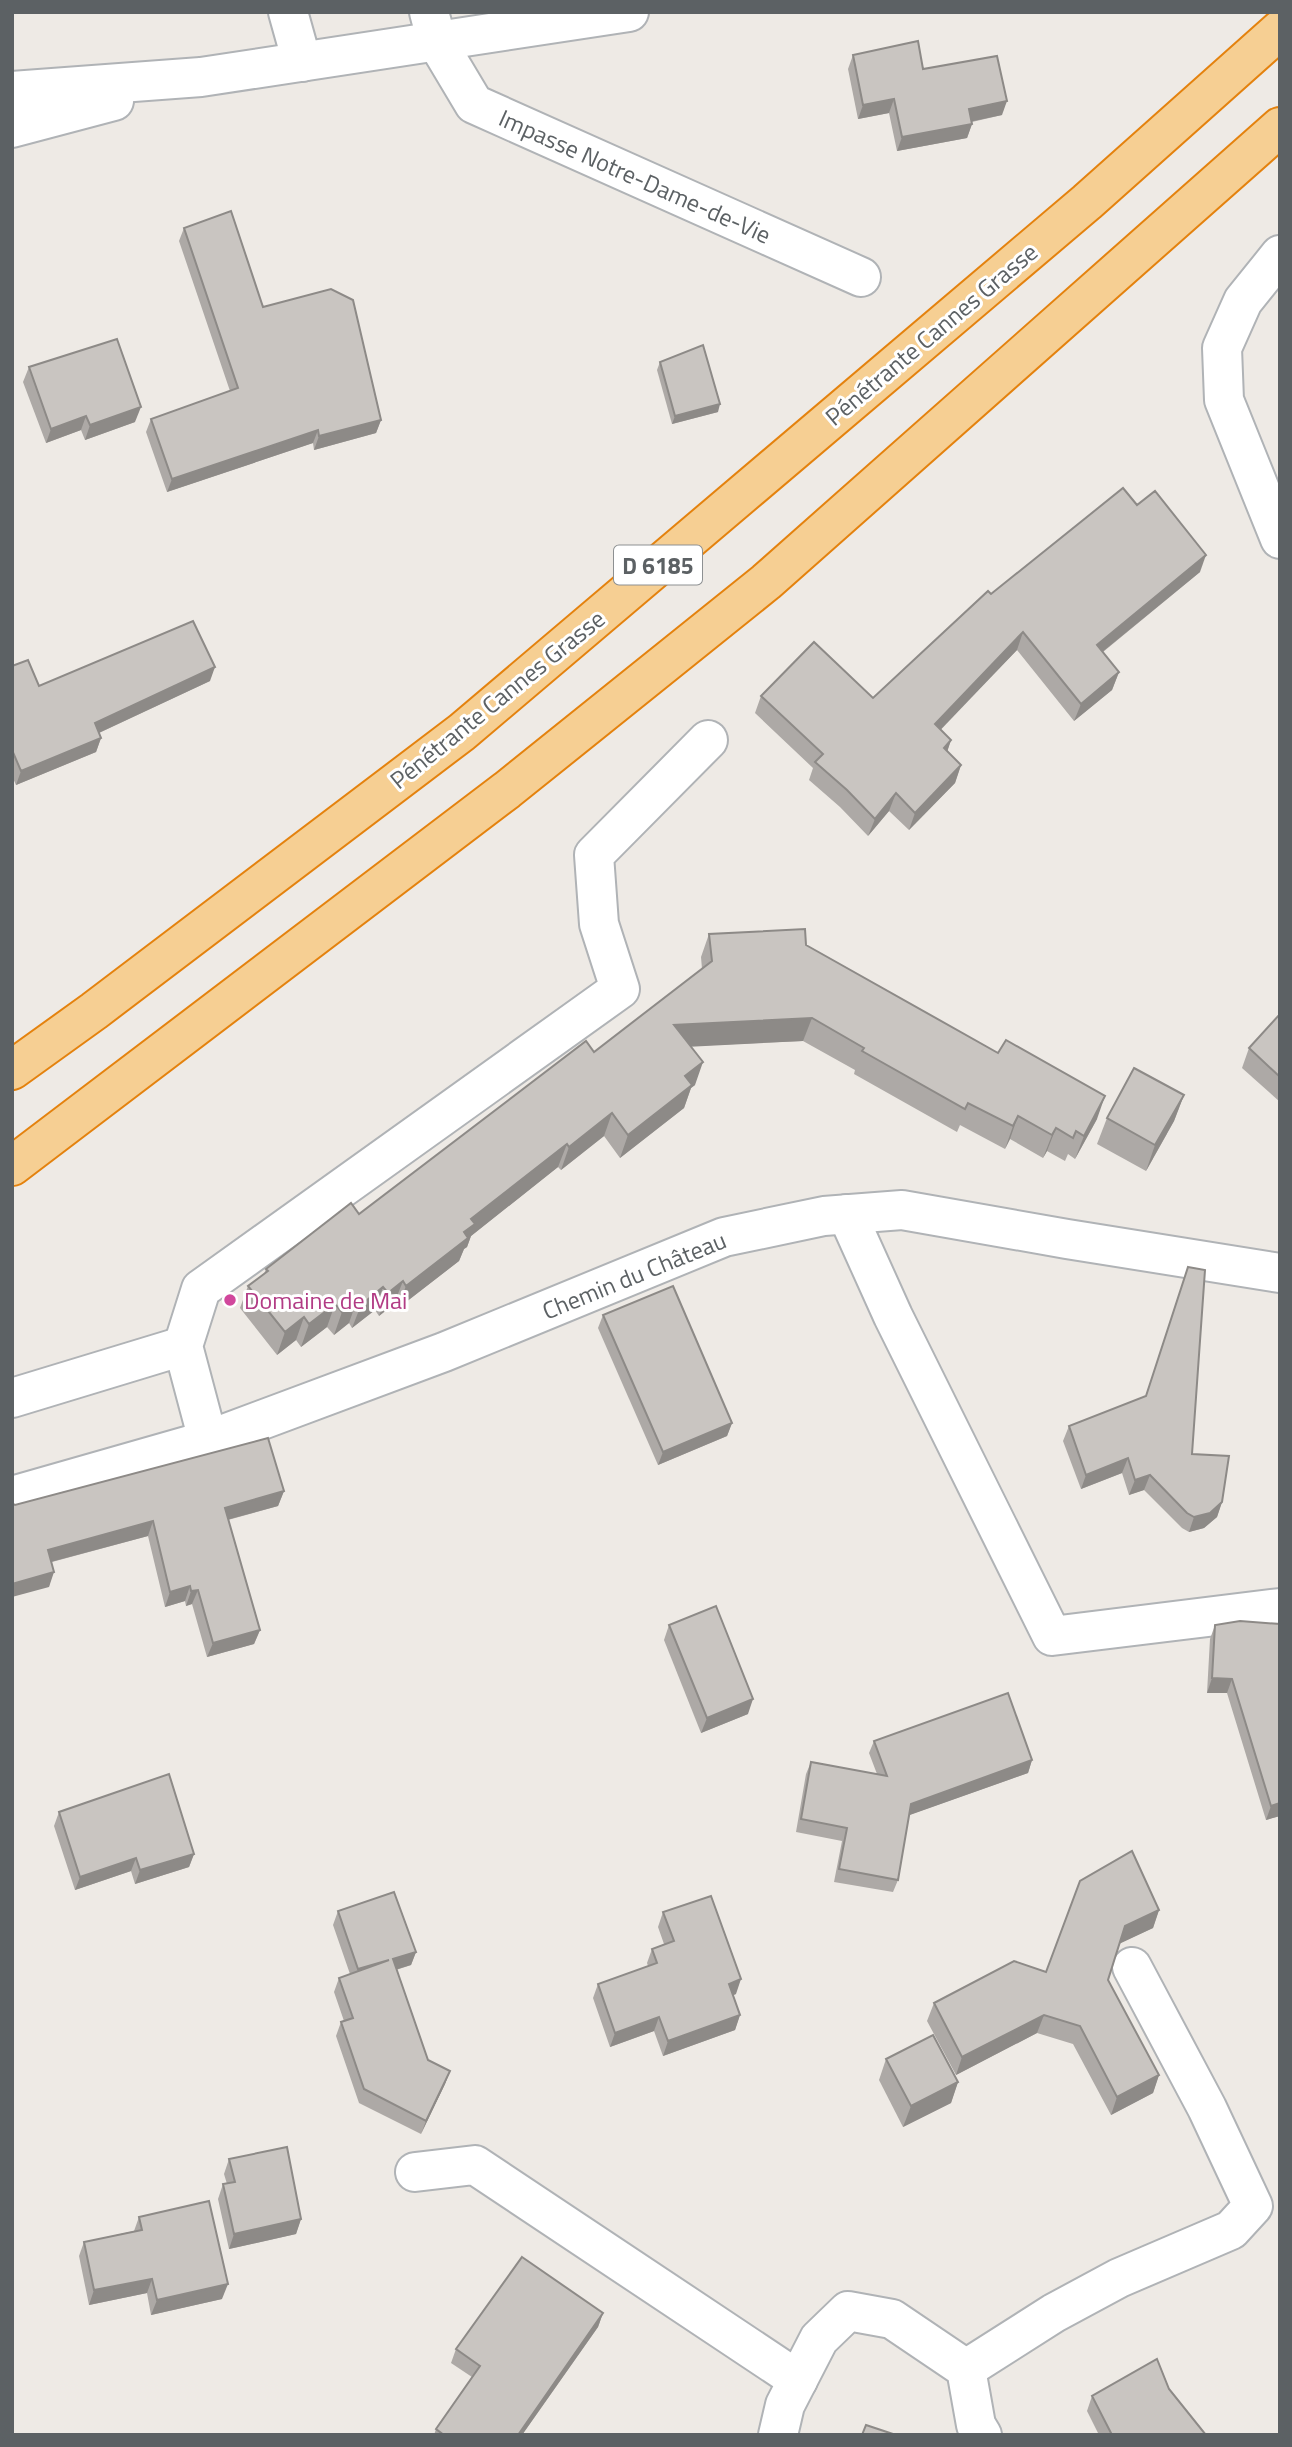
<svg xmlns="http://www.w3.org/2000/svg" width="1292" height="2447" font-family="'Titillium Web',sans-serif">
  <style>
    .lines { fill: none; stroke-linecap: round; stroke-linejoin: round }
    .minor-casing { stroke: #b0b3b6; stroke-width: 42 }
    .highway-casing { stroke: #e4820e; stroke-width: 42 }
    .minor { stroke: #fff; stroke-width: 38 }
    .highway { stroke: #f6cf93; stroke-width: 38 }
    .wall { fill: #ada9a6 }
    .shaded-wall { fill: #8d8a87 }
    .building { fill: #c9c5c1; stroke: #8d8a87; stroke-width: 2 }
    .hotel-dot { fill: #d1479c; stroke: #fff; stroke-width: 2.5 }
    .labels { text-anchor: middle; dominant-baseline: central; stroke-width: 6; stroke-linejoin: round; paint-order: stroke }
    .shield { fill: #fff; stroke: #8d9092; stroke-width: 2 }
    .shield-label { font-size: 23px; font-weight: bold; fill: #5c6164 }
    .street-label { font-size: 24px; fill: #5c6164; stroke: #fff }
    .hotel-label { font-size: 24px; fill: #b23c85; stroke: #fff; text-anchor: start }
  </style>
  <rect width="100%" height="100%" fill="#eeeae5"/>
  <g class="lines">
    <g class="minor-casing">
      <g id="minor">
        <path d="M288 12 302 62"/>
        <path d="M429 12 437 42 474 104 861 277"/>
        <path d="M12 91 201 77 629 12"/>
        <path d="M12 128 114 101"/>
        <path d="M1280 255 1243 301 1222 348 1224 400 1280 539"/>
        <path d="M847 1214 893 1316 1052 1636 1280 1608"/>
        <path d="M12 1398 183 1346"/>
        <path d="M208 1440 183 1346 201 1289 620 989 599 924 594 855 708 740"/>
        <path d="M12 1496 208 1440 444 1352 724 1237 824 1216 902 1210 1067 1239 1280 1273"/>
        <path d="M415 2172 475 2165 798 2380"/>
        <path d="M966 2369 1054 2313 1119 2278 1231 2230 1253 2206 1207 2108 1132 1967"/>
        <path d="M778 2435 785 2405 819 2339 848 2311 892 2319 966 2369 976 2425 982 2435"/>
      </g>
    </g>
    <g class="highway-casing">
      <g id="highway">
        <path d="M12 1070 94 1011 462 732 1087 202 1280 30"/>
        <path d="M12 1166 507 790 766 582 1280 127"/>
      </g>
    </g>
    <use href="#minor" class="minor"/>
    <use href="#highway" class="highway"/>
  </g>
  <g class="wall">
    <path d="M853 55 923 69 1002 115 972 122V124L967 138 897 151 889 113 858 119 848 69Z"/>
    <path d="M184 228 263 307 381 420 376 433 314 450 313 443 167 492 146 432 151 419 230 391 179 241Z"/>
    <path d="M660 362 718 412 672 424 657 370Z"/>
    <path d="M29 367 135 422 85 440 81 430 46 443 23 382Z"/>
    <path d="M1137 505 1200 572 1103 652 1119 672 1112 690 1074 721 1017 650 940 729 951 740 947 752 961 765 955 783 909 830 889 811 868 836 840 807 809 780 813 768 755 713 761 696 873 698 991 594Z"/>
    <path d="M12 666 39 686 210 681 99 733 101 738 96 752 16 785 12 776Z"/>
    <path d="M709 934 806 945 1097 1119 1075 1159 1068 1154 1065 1161 1047 1151 1043 1158 1010 1139 1005 1149 960 1125 957 1132 854 1074 855 1070 803 1041 691 1046 695 1085 691 1088 684 1108 620 1158 604 1136 561 1170 558 1167 471 1236 467 1247 464 1249 459 1261 397 1309 394 1304 379 1316 375 1310 352 1328 349 1323 334 1335 327 1327 301 1347 296 1340 277 1355 240 1308 248 1286 264 1274 266 1269 359 1214 594 1052 702 969 701 957Z"/>
    <path d="M1280 1014V1102L1242 1068 1249 1048Z"/>
    <path d="M1184 1095 1174 1121 1146 1171 1097 1144 1107 1118Z"/>
    <path d="M1188 1267 1192 1454 1222 1502 1217 1517 1204 1528 1189 1532 1182 1528 1144 1490 1129 1495 1122 1473 1081 1489 1063 1441 1069 1426 1146 1397Z"/>
    <path d="M603 1315 732 1423 727 1436 658 1465 598 1328Z"/>
    <path d="M284 1491 278 1506 228 1520 260 1630 254 1644 207 1657 192 1604 186 1606 185 1601 165 1607 148 1536 52 1562 49 1587 15 1505Z"/>
    <path d="M1280 1624V1816L1266 1820 1227 1693H1207L1210 1639 1215 1625Z"/>
    <path d="M669 1625 748 1714 701 1733 664 1640Z"/>
    <path d="M874 1741 1032 1760 1028 1773 909 1815 898 1880 893 1892 834 1882 842 1841 796 1832 806 1774 811 1762 877 1774 869 1753Z"/>
    <path d="M59 1812 194 1854 189 1867 135 1884 131 1871 75 1890 54 1826Z"/>
    <path d="M1159 1910 1153 1928 1120 1943 1108 1980 1159 2075 1153 2093 1111 2115 1073 2044 1037 2033 956 2075 927 2021 934 2003 1046 1972Z"/>
    <path d="M338 1911 416 1952 411 1965 396 1970 428 2060 450 2071 445 2084 421 2134 359 2103 336 2036 341 2022 344 2021 334 1992 339 1978 350 1974 333 1925Z"/>
    <path d="M663 1912 736 1994 733 1995 740 2015 735 2030 663 2056 654 2031 610 2047 593 1998 598 1984 648 1966 647 1963 652 1949 664 1944 658 1927Z"/>
    <path d="M886 2059 958 2082 951 2103 903 2127 879 2080Z"/>
    <path d="M229 2159 301 2219 296 2234 229 2249 218 2199 223 2184H227L224 2174Z"/>
    <path d="M139 2217 222 2299 151 2315 147 2293 89 2305 79 2256 84 2242 134 2231Z"/>
    <path d="M603 2313 598 2327 522 2435H434L436 2429 472 2377 451 2363 456 2349Z"/>
    <path d="M1169 2389 1206 2435H1099L1087 2411 1092 2396Z"/>
  </g>
  <g class="shaded-wall">
    <path d="M894 99 889 113 858 119 863 105Z"/>
    <path d="M1007 101 1002 115 964 123 969 109Z"/>
    <path d="M972 124 967 138 897 151 902 137Z"/>
    <path d="M720 404 718 412 672 424 675 416Z"/>
    <path d="M141 407 135 422 85 440 90 425Z"/>
    <path d="M86 416 81 430 46 443 51 429Z"/>
    <path d="M381 420 376 433 314 450 319 436Z"/>
    <path d="M318 430 313 443 167 492 172 479Z"/>
    <path d="M1206 555 1200 572 1090 662 1097 645Z"/>
    <path d="M1023 632 1017 650 929 742 935 724Z"/>
    <path d="M215 667 210 681 90 737 95 723Z"/>
    <path d="M1119 672 1112 690 1074 721 1081 704Z"/>
    <path d="M101 738 96 752 16 785 21 771Z"/>
    <path d="M951 740 945 758 944 748Z"/>
    <path d="M961 765 955 783 909 830 915 813Z"/>
    <path d="M896 793 889 811 868 836 875 819Z"/>
    <path d="M812 1018 803 1041 666 1048 674 1025Z"/>
    <path d="M703 1062 695 1085 691 1088 684 1108 620 1158 628 1135 685 1076Z"/>
    <path d="M1184 1095 1174 1121 1146 1171 1155 1145Z"/>
    <path d="M1105 1096 1097 1119 1075 1159 1084 1136Z"/>
    <path d="M612 1113 604 1136 561 1170 569 1147Z"/>
    <path d="M1018 1116 1010 1139 1005 1149 1013 1126Z"/>
    <path d="M1056 1128 1047 1151 1043 1158 1052 1135Z"/>
    <path d="M567 1144 558 1167 471 1236 467 1247 464 1249 459 1261 397 1309 406 1286 464 1232 471 1219Z"/>
    <path d="M403 1281 394 1304 379 1316 388 1293Z"/>
    <path d="M383 1287 375 1310 352 1328 361 1305Z"/>
    <path d="M357 1300 349 1323 334 1335 342 1312Z"/>
    <path d="M335 1304 327 1327 301 1347 309 1324Z"/>
    <path d="M304 1317 296 1340 277 1355 285 1332Z"/>
    <path d="M732 1423 727 1436 658 1465 663 1452Z"/>
    <path d="M1128 1458 1122 1473 1081 1489 1086 1475Z"/>
    <path d="M1150 1475 1144 1490 1129 1495 1135 1480Z"/>
    <path d="M284 1491 278 1506 219 1522 225 1508Z"/>
    <path d="M1222 1502 1217 1517 1204 1528 1189 1532 1194 1517Z"/>
    <path d="M153 1521 148 1536 43 1564 48 1550Z"/>
    <path d="M54 1572 49 1587 12 1597V1584Z"/>
    <path d="M190 1586 185 1601 165 1607 170 1592Z"/>
    <path d="M198 1590 192 1604 186 1606 191 1591Z"/>
    <path d="M260 1630 254 1644 207 1657 213 1643Z"/>
    <path d="M1212 1678 1232 1679 1227 1693H1207Z"/>
    <path d="M753 1699 748 1714 701 1733 707 1718Z"/>
    <path d="M1032 1760 1028 1773 907 1816 911 1804Z"/>
    <path d="M1280 1803V1816L1266 1820 1271 1806Z"/>
    <path d="M194 1854 189 1867 135 1884 140 1870Z"/>
    <path d="M136 1858 131 1871 75 1890 80 1877Z"/>
    <path d="M1159 1910 1153 1928 1119 1944 1125 1926Z"/>
    <path d="M416 1952 411 1965 388 1972 393 1959Z"/>
    <path d="M741 1979 736 1994 724 1999 729 1984Z"/>
    <path d="M740 2015 735 2030 663 2056 668 2041Z"/>
    <path d="M1044 2015 1037 2033 956 2075 962 2057Z"/>
    <path d="M659 2017 654 2031 610 2047 615 2033Z"/>
    <path d="M450 2071 445 2084 421 2134 426 2121Z"/>
    <path d="M1159 2075 1153 2093 1111 2115 1117 2097Z"/>
    <path d="M958 2082 951 2103 903 2127 911 2106Z"/>
    <path d="M301 2219 296 2234 229 2249 234 2234Z"/>
    <path d="M152 2279 147 2293 89 2305 94 2290Z"/>
    <path d="M228 2284 222 2299 151 2315 157 2300Z"/>
    <path d="M603 2313 598 2327 522 2435H518Z"/>
  </g>
  <g class="building">
    <path d="M918 41 923 69 997 56 1007 101 969 109 972 124 902 137 894 99 863 105 853 55Z"/>
    <path d="M231 211 263 307 331 289 353 300 381 420 319 436 318 430 172 479 151 419 238 388 184 228Z"/>
    <path d="M117 339 141 407 90 425 86 416 51 429 29 367Z"/>
    <path d="M703 345 720 404 675 416 660 362Z"/>
    <path d="M1123 488 1137 505 1155 491 1206 555 1097 645 1119 672 1081 704 1023 632 935 724 951 740 944 748 961 765 915 813 896 793 875 819 847 790 815 762 823 754 761 696 814 642 873 698 988 591 991 594Z"/>
    <path d="M193 621 215 667 95 723 101 738 21 771 12 750V666L28 660 39 686Z"/>
    <path d="M805 929 806 945 998 1053 1006 1040 1105 1096 1084 1136 1076 1131 1073 1138 1056 1128 1052 1135 1018 1116 1013 1126 968 1103 965 1109 862 1051 864 1048 812 1018 674 1025 703 1062 685 1076 692 1085 628 1135 612 1113 569 1147 567 1144 471 1219 475 1224 464 1232 468 1238 406 1286 403 1281 388 1293 383 1287 361 1305 357 1300 342 1312 335 1304 309 1324 304 1317 285 1332 248 1286 268 1271 266 1269 351 1203 359 1214 586 1041 594 1052 712 961 709 934Z"/>
    <path d="M1280 1014V1077L1249 1048Z"/>
    <path d="M1134 1068 1184 1095 1155 1145 1107 1118Z"/>
    <path d="M1188 1267 1205 1270 1192 1454 1229 1456 1222 1502 1210 1513 1194 1517 1187 1513 1150 1475 1135 1480 1128 1458 1086 1475 1069 1426 1146 1396Z"/>
    <path d="M673 1286 732 1423 663 1452 603 1315Z"/>
    <path d="M268 1438 284 1491 225 1508 260 1630 213 1643 198 1590 191 1591 190 1586 170 1592 153 1521 48 1550 54 1572 12 1584V1503L15 1505Z"/>
    <path d="M716 1606 753 1699 707 1718 669 1625Z"/>
    <path d="M1240 1621 1280 1624V1803L1271 1806 1232 1679 1212 1678 1215 1625Z"/>
    <path d="M1008 1693 1032 1760 911 1804 898 1880 839 1869 847 1828 801 1819 811 1762 887 1776 874 1741Z"/>
    <path d="M169 1774 194 1854 140 1870 136 1858 80 1877 59 1812Z"/>
    <path d="M1132 1851 1159 1910 1125 1926 1108 1980 1159 2075 1117 2097 1080 2026 1044 2015 962 2057 934 2003 1014 1961 1046 1972 1080 1881Z"/>
    <path d="M394 1892 416 1952 393 1959 428 2060 450 2071 426 2121 364 2089 341 2022 353 2018 339 1978 389 1960 358 1969 338 1911Z"/>
    <path d="M711 1896 741 1979 729 1984 740 2015 668 2041 659 2017 615 2033 598 1984 657 1963 652 1949 674 1941 663 1912Z"/>
    <path d="M933 2035 958 2082 911 2106 886 2059Z"/>
    <path d="M287 2147 301 2219 234 2234 223 2184 235 2182 229 2159Z"/>
    <path d="M209 2201 228 2284 157 2300 152 2279 94 2290 84 2242 142 2230 139 2217Z"/>
    <path d="M522 2257 603 2313 518 2435H444L436 2429 480 2366 456 2349Z"/>
    <path d="M1157 2359 1169 2389 1206 2435H1112L1092 2396Z"/>
    <path d="M866 2425 896 2435H862Z"/>
  </g>
  <circle class="hotel-dot" cx="230" cy="1300" r="7"/>
  <g class="labels">
    <rect class="shield" x="614" y="545.5" width="88" height="39" rx="5"/>
    <g class="shield-label">
      <text x="658" y="565">D 6185</text>
    </g>
    <g class="street-label">
      <text transform="translate(635 176) rotate(24)">Impasse Notre-Dame-de-Vie</text>
      <text transform="translate(931 334) rotate(-40)">Pénétrante Cannes Grasse</text>
      <text transform="translate(497 699) rotate(-39)">Pénétrante Cannes Grasse</text>
      <text transform="translate(634 1275) rotate(-22)">Chemin du Château</text>
    </g>
    <g class="hotel-label">
      <text x="244" y="1300">Domaine de Mai</text>
    </g>
  </g>
  <rect width="1292" height="2447" fill="none" stroke="#5c6164" stroke-width="28"/>
</svg>
